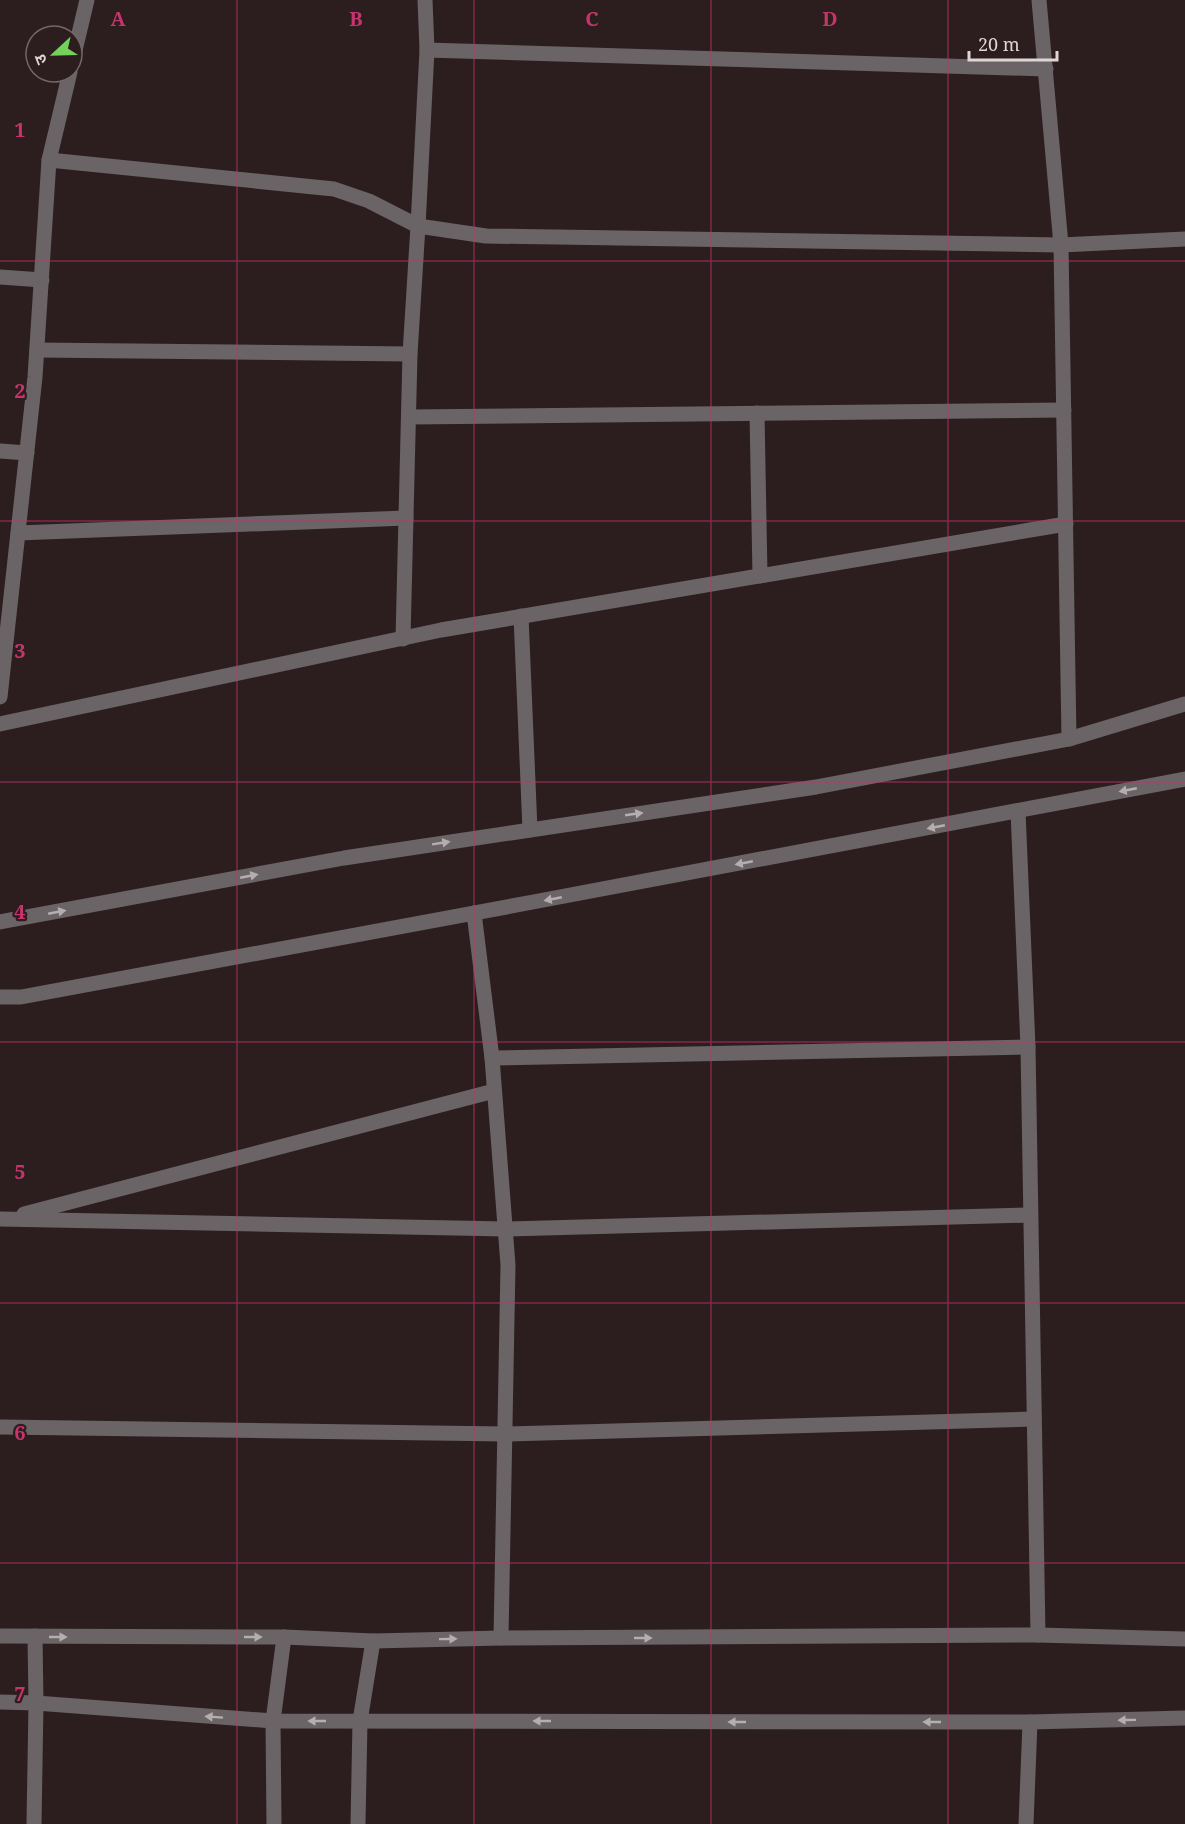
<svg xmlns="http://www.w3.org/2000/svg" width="1185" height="1824" font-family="'Noto Serif','Noto Sans Devanagari',serif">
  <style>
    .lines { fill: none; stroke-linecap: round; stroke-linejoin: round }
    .minor { stroke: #6a6467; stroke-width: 15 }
    .oneway { fill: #b6adaf }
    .grid { fill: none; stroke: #c6346d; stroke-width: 1.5; stroke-opacity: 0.55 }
    .grid-label { font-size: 20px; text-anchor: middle; font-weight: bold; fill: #c6346d; stroke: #2c1e1f; stroke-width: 4.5; stroke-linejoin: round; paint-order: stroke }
  </style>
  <rect width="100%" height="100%" fill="#2c1e1f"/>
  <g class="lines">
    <g class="minor">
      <path d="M1039 0 1061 245 1069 739"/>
      <path d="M427 50 1046 69"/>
      <path d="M72 63 87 0"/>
      <path d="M49 160 334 189 369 201 418 226 427 50 425 0"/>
      <path d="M0 277 42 280"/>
      <path d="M37 350 410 354"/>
      <path d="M757 413 760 576"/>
      <path d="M409 417 1064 410"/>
      <path d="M0 451 27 453"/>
      <path d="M18 533 406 518"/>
      <path d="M521 616 530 830"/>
      <path d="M403 639 410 354 418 226 486 236 1061 245 1185 239"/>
      <path d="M0 697 35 377 49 160 70 72"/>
      <path d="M0 724 441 630 1066 524"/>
      <path d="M1018 811 1028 1047 1038 1635"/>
      <path d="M474 913 492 1058 508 1265 501 1638"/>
      <path d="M0 922 344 858 816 787 1069 739 1185 704"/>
      <path d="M0 997H21L533 902 1185 779"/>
      <path d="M492 1058 1028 1047"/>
      <path d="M24 1214 494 1091"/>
      <path d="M0 1219 505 1229 1030 1215"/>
      <path d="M0 1427 505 1434 1034 1419"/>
      <path d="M0 1636 284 1637 373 1641 501 1638 1038 1635 1185 1639"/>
      <path d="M0 1702 36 1703 273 1721 1030 1722 1185 1718"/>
      <path d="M34 1824 36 1703 35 1636"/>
      <path d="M274 1824 273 1721 284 1637"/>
      <path d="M358 1824 360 1721 373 1641"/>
      <path d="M1026 1824 1030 1722"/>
    </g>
  </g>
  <defs><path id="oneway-solid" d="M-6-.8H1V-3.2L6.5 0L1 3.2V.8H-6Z" transform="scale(1.5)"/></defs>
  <g class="oneway">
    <use href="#oneway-solid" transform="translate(1128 790) rotate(169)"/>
    <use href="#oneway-solid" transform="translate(634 814) rotate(-8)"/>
    <use href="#oneway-solid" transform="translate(936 827) rotate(169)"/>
    <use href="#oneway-solid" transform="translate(441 843) rotate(-9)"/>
    <use href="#oneway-solid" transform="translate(744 863) rotate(169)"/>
    <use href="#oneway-solid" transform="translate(249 876) rotate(-11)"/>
    <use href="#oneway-solid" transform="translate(553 899) rotate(169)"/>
    <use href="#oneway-solid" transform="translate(57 912) rotate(-11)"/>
    <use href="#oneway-solid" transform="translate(58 1637)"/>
    <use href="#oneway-solid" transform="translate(253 1637)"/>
    <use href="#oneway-solid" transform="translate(643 1638)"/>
    <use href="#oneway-solid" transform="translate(448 1639) rotate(-1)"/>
    <use href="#oneway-solid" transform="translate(214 1717) rotate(-176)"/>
    <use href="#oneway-solid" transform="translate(1127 1720) rotate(179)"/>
    <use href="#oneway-solid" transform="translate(317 1721) rotate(180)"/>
    <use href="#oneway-solid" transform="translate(542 1721) rotate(-180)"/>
    <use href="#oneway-solid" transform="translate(737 1722) rotate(-180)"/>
    <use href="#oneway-solid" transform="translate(932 1722) rotate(-180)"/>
  </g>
  <path class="grid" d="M237 0V1824M474 0V1824M711 0V1824M948 0V1824M0 261H1185M0 521H1185M0 782H1185M0 1042H1185M0 1303H1185M0 1563H1185"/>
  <g class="grid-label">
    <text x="118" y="26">A</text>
    <text x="356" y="26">B</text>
    <text x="592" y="26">C</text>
    <text x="830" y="26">D</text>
    <text x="20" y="137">1</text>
    <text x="20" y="398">2</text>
    <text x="20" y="658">3</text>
    <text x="20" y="919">4</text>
    <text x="20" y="1179">5</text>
    <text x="20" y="1440">6</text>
    <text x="20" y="1701">7</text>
  </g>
  <g transform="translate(54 54) rotate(248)"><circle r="28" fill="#2c1e1f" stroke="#746768" stroke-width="1.5"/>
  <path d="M0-4.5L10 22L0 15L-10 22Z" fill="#74d25c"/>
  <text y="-9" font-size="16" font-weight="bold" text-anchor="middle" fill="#dfd5d6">उ</text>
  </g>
  <path d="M969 51v9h88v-9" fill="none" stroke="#dfd5d6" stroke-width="3"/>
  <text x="978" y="51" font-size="18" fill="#dfd5d6" stroke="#2c1e1f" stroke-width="4.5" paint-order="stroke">20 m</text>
</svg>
